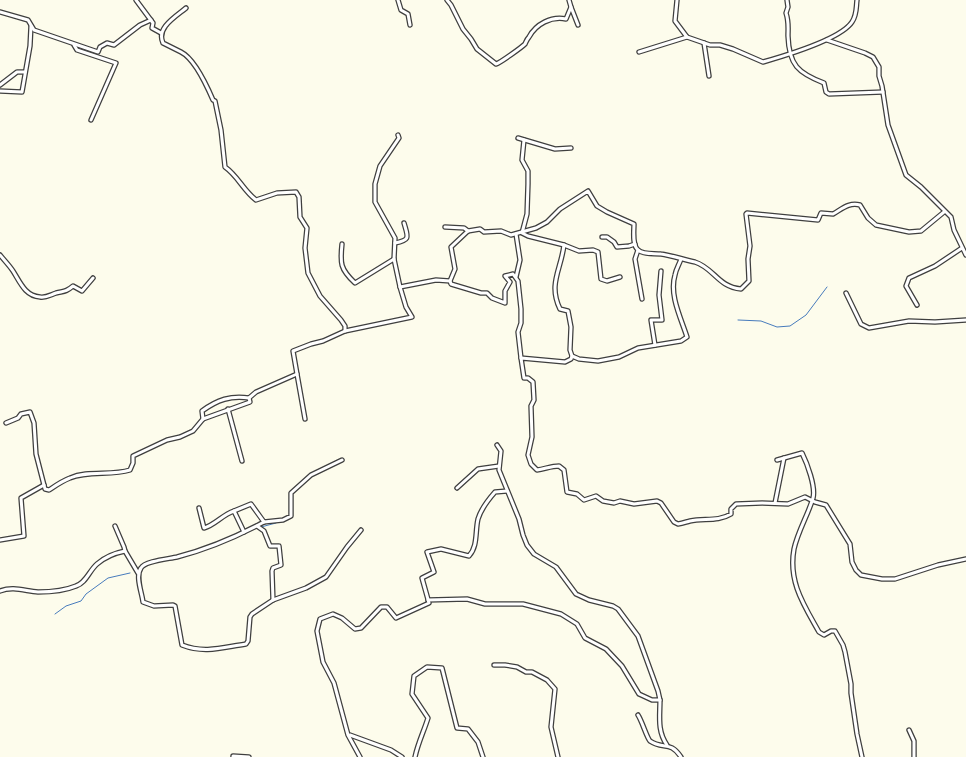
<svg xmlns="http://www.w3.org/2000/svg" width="966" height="757" font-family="'Roboto Serif',serif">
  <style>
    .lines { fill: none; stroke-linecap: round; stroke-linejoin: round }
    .stream { stroke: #477bbc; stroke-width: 1 }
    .minor-casing { stroke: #3f3f3f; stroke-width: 5.5 }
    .minor { stroke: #fff; stroke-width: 3 }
  </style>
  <rect width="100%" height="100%" fill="#fdfcec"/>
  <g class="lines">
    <g class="stream">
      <path d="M738 320 761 321 777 327 790 326 806 315 827 287"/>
      <path d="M261 527 276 523"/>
      <path d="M55 614 66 606 81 601 86 594 108 578 130 573"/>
    </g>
    <g class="minor-casing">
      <g id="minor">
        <path d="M136 0 153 23 152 28 161 33"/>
        <path d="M398 0 401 10 408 14 410 25"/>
        <path d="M447 0 451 5 463 29 471 39 477 49 496 64C500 63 522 47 525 44 526 42 527 39 529 37 536 24 551 16 566 19L571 7 569 0"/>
        <path d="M677 0 675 21 687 37 710 45H720L733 49 763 62C784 56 840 40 852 22 857 15 856 8 857 0"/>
        <path d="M787 0 788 7 786 13C789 22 788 27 788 36 789 65 798 73 824 83L826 92 829 94 883 92"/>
        <path d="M571 7 578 25"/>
        <path d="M186 8C175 17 156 28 163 43 169 46 175 49 181 52 195 59 207 86 213 100L215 101 221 130 225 167C238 176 243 190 256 200L277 193 296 192 299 197 300 217 307 228 305 248 308 273 320 296 341 320 345 326V331"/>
        <path d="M0 12 28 20 34 30 98 52 100 47 107 43 114 45 140 25 151 20"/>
        <path d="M827 40 865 53 873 57 879 67V76L882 86 888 125 906 175 921 187 951 217 954 230 966 255"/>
        <path d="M704 43 709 76"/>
        <path d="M74 45 77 50 116 63 91 120"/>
        <path d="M639 52 687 37"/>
        <path d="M0 85 17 72H25"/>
        <path d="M0 91 22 92 30 46 31 26"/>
        <path d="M398 135 399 138 380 166 375 184V202L395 238 394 259 400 287"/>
        <path d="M518 138 555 149 571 148"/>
        <path d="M524 140 522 160 528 171V184L527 214 522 233 528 236 564 245 579 251 593 250 598 252 601 279 607 281 620 277"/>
        <path d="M445 227 464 228 468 231"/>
        <path d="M602 237H607L614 242 617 247 629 246 635 244"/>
        <path d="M395 243C411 240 408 237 404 223"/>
        <path d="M342 244C340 263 340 269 355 283L394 259"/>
        <path d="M564 245C561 270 548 284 560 309L568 311 571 327 570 350 572 356"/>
        <path d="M638 250 635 259 642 299"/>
        <path d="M0 255C4 260 9 265 13 271 20 282 25 296 40 297 46 298 50 295 56 293 64 291 66 292 73 286L82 291 93 278"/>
        <path d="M681 259C679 265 676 269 675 275 669 295 681 318 687 337L681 341 638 348 619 357 598 361 579 359 572 356 571 359 565 362 521 358 524 378H528L533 382 534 400 531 406 532 437 528 455 531 464 537 470C545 469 551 466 559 466L564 470 567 492 577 494 584 500 596 496 603 501 614 503 620 501 634 504 657 501 661 503 674 522 678 524C683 523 686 522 690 521 704 518 718 522 731 514V509L736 504 762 503 788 504 805 497 815 502 826 505 850 544 852 562 856 570 861 575 882 579H895L938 565 966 559"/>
        <path d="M516 277 520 260 516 234"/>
        <path d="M846 293 861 324 869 328 909 321 935 322 966 320"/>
        <path d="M917 305 906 286 909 278 935 266 962 248"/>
        <path d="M655 345 651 320H662L659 295 661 271"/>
        <path d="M521 358 518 332 521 323V309L518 281 513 274 505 276 510 282 505 291V303L492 298 487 293H481L451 284 450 281 455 269 451 247 468 231 480 229 484 232 501 231 511 235 536 228 547 222 560 209 588 191 597 206 607 212 634 224C634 231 632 245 638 250 644 255 654 253 661 254 670 255 685 260 695 262 714 268 718 287 741 289L749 281 748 259 750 246 746 214 747 213 818 220 821 213 833 214C842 209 849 202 860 205L868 218 876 225 909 232 921 231 944 212"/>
        <path d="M297 374 305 419"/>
        <path d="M228 409 242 461"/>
        <path d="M203 419 250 402 249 398"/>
        <path d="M6 423 18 418 21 414 30 412 34 423 36 454 45 489 49 490C55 486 62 481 70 478 88 470 111 476 130 470L133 463V456L167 440 180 437 193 431 203 419 202 411C217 400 231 395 249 398L256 392 297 374 293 351 311 344 323 341 345 331 412 317 406 307 400 287 436 280 450 281"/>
        <path d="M777 460 802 453C807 463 816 487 813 498 808 515 798 531 794 549 788 582 804 605 819 632L824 635 831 631H835L843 645 845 652 851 684V693L857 734 862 757"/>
        <path d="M457 488 478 469 499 466"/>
        <path d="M775 503 784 458"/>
        <path d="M199 508 204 528C215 525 222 515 234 511L244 532"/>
        <path d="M234 511 251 504 264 522 283 520 291 516V493L311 475 342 460"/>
        <path d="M264 522C236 537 208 549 177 557 168 559 145 561 141 568 135 576 142 593 143 602L154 606 173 605 175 606 182 645C205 654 224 647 246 644L248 641 250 617 252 614 273 600 306 588 326 577 347 547 361 530"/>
        <path d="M257 526 264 531 270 546H279L281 565 273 568 272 571 273 600"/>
        <path d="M0 540 24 536 21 498 44 485"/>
        <path d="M125 551 138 573"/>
        <path d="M0 591C13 586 25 591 38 592 51 592 64 591 76 586 86 583 89 571 97 564 105 557 115 553 125 551L124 547 115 526"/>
        <path d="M428 600 467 599 485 604H523L561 614 577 624 585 638 606 649 622 666 639 694 652 700H660L658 691 638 636 618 609 613 606 589 600 576 594 556 567 534 554 527 545 523 535 519 519 499 470 501 451 497 445"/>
        <path d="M494 665H505L517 667 526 672H532L547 680 555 689 551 727 558 757"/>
        <path d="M660 700C660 716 657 731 667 745"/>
        <path d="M638 715C642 721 647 738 650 741 663 750 670 740 681 757"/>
        <path d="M909 730 914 741V757"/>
        <path d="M350 735 391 750 402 757"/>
        <path d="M233 757V756L249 757"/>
        <path d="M360 757 348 735 334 683 323 662 317 631 320 619 333 614 342 618 355 629 361 628 381 607H387L396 618 429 603 422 578 434 572 427 552 441 549 469 556C478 546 475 532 478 519 481 509 488 500 495 492L507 491"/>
        <path d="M415 757C418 743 424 731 428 718L412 694 414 676 427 667 442 668 457 728 468 729 478 742 483 757"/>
      </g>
    </g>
    <use href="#minor" class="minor"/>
  </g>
</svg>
